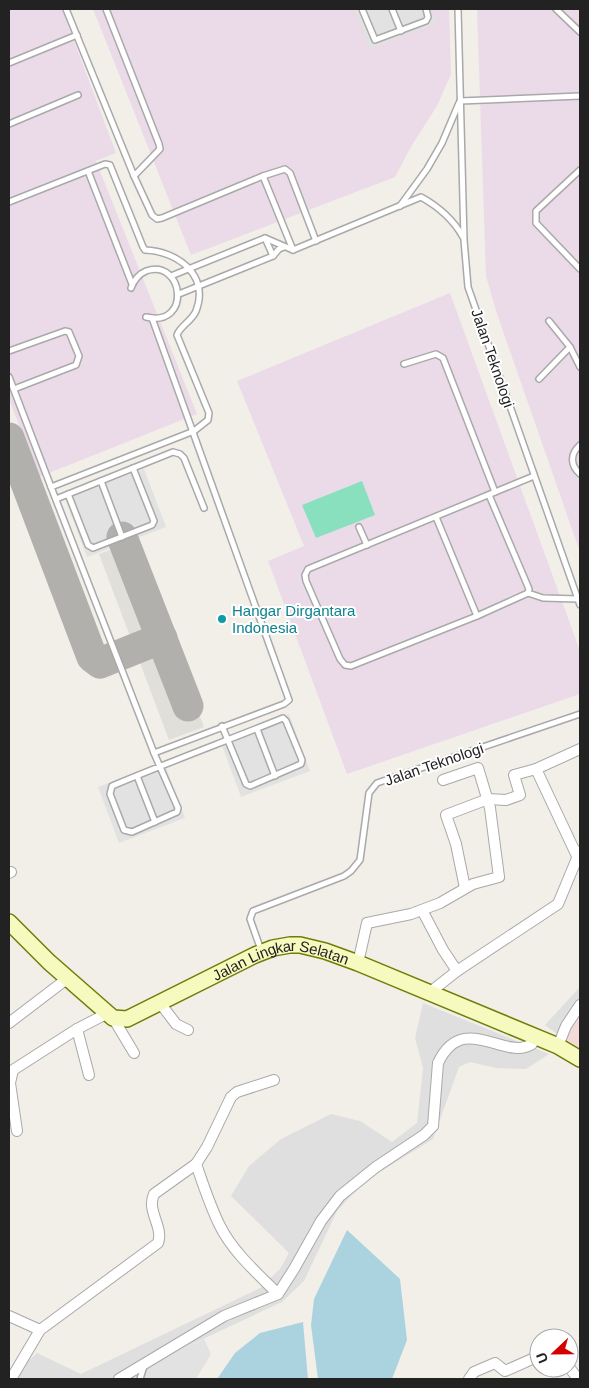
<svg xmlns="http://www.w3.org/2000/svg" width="589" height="1388" font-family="Helvetica,sans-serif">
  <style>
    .residential { fill: #e0dfdf }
    .commercial { fill: #f2dad9 }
    .industrial { fill: #ebdbe8 }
    .airport { fill: #e1dfda }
    .pitch { fill: #88e0be }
    .parking { fill: #e2e2e2 }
    .water { fill: #aad3df }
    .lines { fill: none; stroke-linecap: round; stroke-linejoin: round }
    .taxiway { stroke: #b1b0ac; stroke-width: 31 }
    .service-casing { stroke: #a9a9a9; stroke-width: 8 }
    .minor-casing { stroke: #a9a9a9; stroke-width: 12 }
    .secondary-casing { stroke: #707d05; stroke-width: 18 }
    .service { stroke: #fff; stroke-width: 5 }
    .minor { stroke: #fff; stroke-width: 10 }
    .secondary { stroke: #f7fabf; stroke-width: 15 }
    .culture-dot { fill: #0f9aa8; stroke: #fff; stroke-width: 2 }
    .labels { text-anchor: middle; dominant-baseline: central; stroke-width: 4; stroke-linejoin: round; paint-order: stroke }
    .street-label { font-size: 15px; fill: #222; stroke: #fff }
    .culture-label { font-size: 15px; fill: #0d838f; stroke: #fff; text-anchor: start }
  </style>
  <rect width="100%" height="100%" fill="#f2efe9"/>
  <g class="residential">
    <path d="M580 987V1017L561 1037 545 1025Z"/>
    <path d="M423 1003 549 1054 526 1069 496 1068 470 1062 459 1067 433 1139 364 1182 337 1211 304 1281 282 1302 162 1358 133 1379H14L17 1371 37 1353 81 1374 260 1288 280 1269 289 1253 231 1196 249 1166 281 1139 331 1114 360 1121 392 1142 417 1123 423 1068 415 1038Z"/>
  </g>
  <path class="commercial" d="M580 1017V1048L561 1037Z"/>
  <g class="industrial">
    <path d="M9 9H62L116 153 96 161 197 414 39 477 9 399Z"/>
    <path d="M93 9H449L451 74 437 106 412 145 395 177 191 255Z"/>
    <path d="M477 9H580V552L496 311 486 276Z"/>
    <path d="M450 293 580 651V694L347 774 268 561 304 546 237 381Z"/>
  </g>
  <path class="airport" d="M134 541 204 727 169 740 99 554Z"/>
  <path class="pitch" d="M362 481 375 515 316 538 302 505Z"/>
  <g class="parking">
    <path d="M354 9H431L437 23 370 49Z"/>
    <path d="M144 469 166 527 87 557 65 499Z"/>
    <path d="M289 714 310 771 241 797 220 740Z"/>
    <path d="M164 762 185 818 119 843 98 787Z"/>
    <path d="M204 1339 211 1354 196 1379H133L162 1358Z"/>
  </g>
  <g class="water">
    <path d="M347 1230 400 1279 407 1340 392 1379H318L311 1325 314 1299Z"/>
    <path d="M303 1322 308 1379H217L235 1353 260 1333Z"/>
  </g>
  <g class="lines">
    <g class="taxiway">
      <path d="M9 438 92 657 100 663 162 638"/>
      <path d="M122 537 188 706"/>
    </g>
    <g class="service-casing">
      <g id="service">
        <path d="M66 9 134 176 152 215 157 219 162 218 263 176 285 169 290 173 316 241"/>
        <path d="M106 9 159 144 160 149 134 176"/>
        <path d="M362 9 375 40 426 21 428 17 426 9"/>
        <path d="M392 9 401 31"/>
        <path d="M458 9 464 240 468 287 580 605"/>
        <path d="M556 9 580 32"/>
        <path d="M9 63 77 35"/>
        <path d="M460 101 580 96"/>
        <path d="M9 124 78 95"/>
        <path d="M580 170 536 211V223L580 269"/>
        <path d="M88 171 132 284"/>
        <path d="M263 176 293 250 421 197C439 207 453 219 463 237"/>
        <path d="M9 202 105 164 110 165 143 247 145 250C177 251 210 275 196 311 192 321 180 326 177 335L209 413 208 420 194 431 51 487 154 753 178 808 177 812 132 832 124 830 110 794 112 786C169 762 226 741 283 718L286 721 302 760 301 764 250 786 246 784 222 726"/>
        <path d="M400 206 427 169 442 143 459 103"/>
        <path d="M265 238 273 256"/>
        <path d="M171 276 265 238 293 250"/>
        <path d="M131 288C134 280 139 274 146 271 184 258 192 328 146 317"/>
        <path d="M179 294 273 256 279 249 284 247"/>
        <path d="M152 318 289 700 284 704 154 753"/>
        <path d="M549 321 570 347 580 367"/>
        <path d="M9 351 65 331 69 332 79 356 76 365 14 389"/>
        <path d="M404 364 436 354 443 358 495 492"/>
        <path d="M9 377 51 487"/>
        <path d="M539 379 570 347"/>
        <path d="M580 445C570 454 570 465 580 474"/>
        <path d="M101 481 122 537"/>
        <path d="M68 494 88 545 93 548 152 525 154 521 133 468"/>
        <path d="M489 495 529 589 528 593 477 616 351 666 345 665 340 659 306 581 305 575 308 569 534 476"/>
        <path d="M56 499 173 452 180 454 184 458 204 508"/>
        <path d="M436 517 477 616"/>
        <path d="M359 527 367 545"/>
        <path d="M528 593 543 598 578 599"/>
        <path d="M257 729 275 776"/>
        <path d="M137 776 155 822"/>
        <path d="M261 950 250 919 253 911 344 876 351 871 360 860 369 793 377 783 580 714"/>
        <path d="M140 1379 144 1366"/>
      </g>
    </g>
    <g class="minor-casing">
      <g id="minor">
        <path d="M536 769 580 749"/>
        <path d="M9 873 11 872"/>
        <path d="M465 888 456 844 446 815 488 799 506 800 520 795 514 775 536 769 577 856"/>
        <path d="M422 910 443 950 457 971 429 993"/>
        <path d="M358 963 367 923 411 914 440 903 473 884 499 877 490 808 478 768 443 780"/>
        <path d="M457 971 558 904 580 851"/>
        <path d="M160 1003 176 1024 188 1030"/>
        <path d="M113 1018 134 1053"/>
        <path d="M9 1023 68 978"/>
        <path d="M77 1029 89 1075"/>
        <path d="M558 1046 566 1026 580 1005"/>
        <path d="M17 1131 10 1083 13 1070 77 1029 106 1014"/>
        <path d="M196 1164C203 1184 210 1206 220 1226 233 1252 257 1273 278 1294"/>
        <path d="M9 1316 40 1330"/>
        <path d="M569 1367 578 1379"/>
        <path d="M11 1379 40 1330 158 1243C164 1227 146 1211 154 1194L196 1164 207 1147 231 1097 237 1092 274 1080"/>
        <path d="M119 1379 224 1316 278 1294 294 1269 321 1221 340 1196 376 1167 424 1135 433 1126 438 1063C463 1010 505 1062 532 1044L535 1037"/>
        <path d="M469 1379 474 1372 495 1363 505 1371 539 1356"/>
      </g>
    </g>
    <g class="secondary-casing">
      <g id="secondary">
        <path id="s1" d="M9 922 49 962 113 1018 127 1019 255 955 273 948 290 945H300L325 951 358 963 558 1046 580 1059"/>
      </g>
    </g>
    <use href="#service" class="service"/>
    <use href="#minor" class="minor"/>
    <use href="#secondary" class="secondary"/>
  </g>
  <circle class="culture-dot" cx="222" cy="619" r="5"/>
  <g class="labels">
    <g class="street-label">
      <text transform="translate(493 358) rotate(71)">Jalan Teknologi</text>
      <text transform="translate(434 764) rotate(-19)">Jalan Teknologi</text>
      <text stroke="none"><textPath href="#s1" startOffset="324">Jalan Lingkar Selatan</textPath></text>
    </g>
    <g class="culture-label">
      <text x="232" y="610">Hangar Dirgantara<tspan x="232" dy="17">Indonesia</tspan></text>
    </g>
  </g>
  <rect width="589" height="1388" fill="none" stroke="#222222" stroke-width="20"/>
  <g transform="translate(554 1353) rotate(248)"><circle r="24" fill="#ffffff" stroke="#a7a7a7"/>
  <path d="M0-4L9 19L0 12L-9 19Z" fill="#d40000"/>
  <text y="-8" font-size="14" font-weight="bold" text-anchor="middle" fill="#222222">U</text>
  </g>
</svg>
